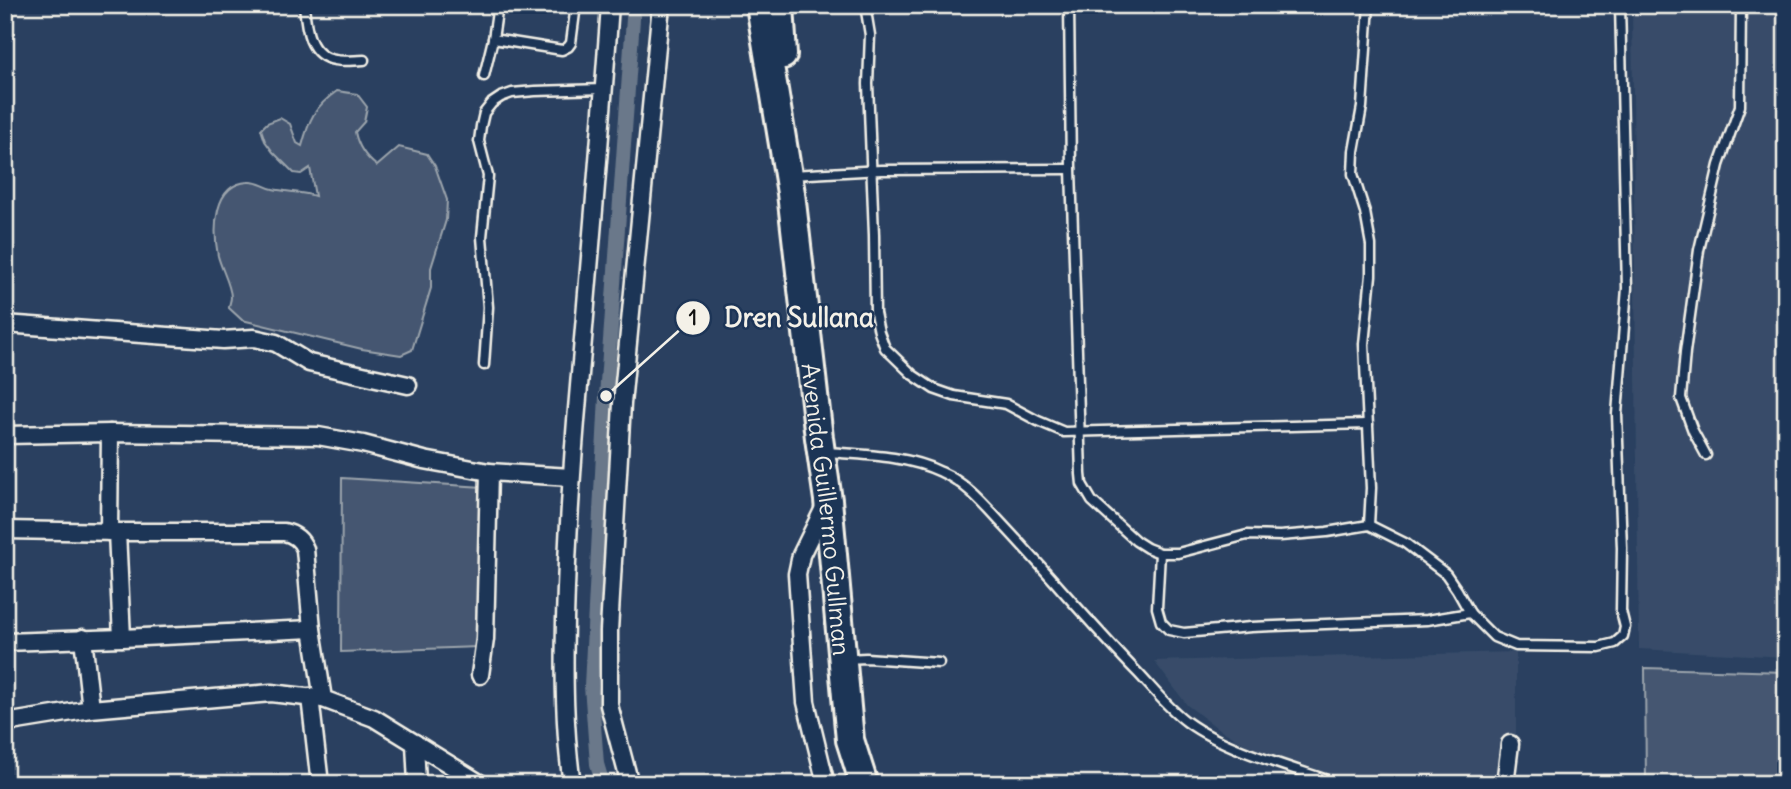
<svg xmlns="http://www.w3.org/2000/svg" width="1791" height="789" font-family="Delius,sans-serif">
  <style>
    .built { fill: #374c69 }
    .green { fill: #445771; stroke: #9ca4ac; stroke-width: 2 }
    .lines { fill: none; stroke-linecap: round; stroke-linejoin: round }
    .canal { stroke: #6a788a; stroke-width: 14 }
    .service-casing { stroke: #f4f1e8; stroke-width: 13 }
    .minor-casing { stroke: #f4f1e8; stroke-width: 21 }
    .primary-casing { stroke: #f4f1e8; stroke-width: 32 }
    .service { stroke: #1d3557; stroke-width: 8 }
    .minor { stroke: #1d3557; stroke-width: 16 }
    .primary { stroke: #1d3557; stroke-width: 26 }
    .labels { text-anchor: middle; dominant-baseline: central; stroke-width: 5; stroke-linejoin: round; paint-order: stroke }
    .street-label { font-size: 24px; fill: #f4f1e8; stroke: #1d3557 }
    .leader { fill: none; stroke: #f4f1e8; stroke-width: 2.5 }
    .callout-dot { fill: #f4f1e8; stroke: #1d3557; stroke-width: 2.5 }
    .mark-label { font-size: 21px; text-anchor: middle; font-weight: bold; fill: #111 }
    .callout-label { font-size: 26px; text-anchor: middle; font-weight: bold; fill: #f4f1e8; stroke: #1d3557; stroke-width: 5; stroke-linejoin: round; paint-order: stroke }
  </style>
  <rect width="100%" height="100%" fill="#2a4060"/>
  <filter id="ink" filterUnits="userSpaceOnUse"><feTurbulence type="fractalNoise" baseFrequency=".0143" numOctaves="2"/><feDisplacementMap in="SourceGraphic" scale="14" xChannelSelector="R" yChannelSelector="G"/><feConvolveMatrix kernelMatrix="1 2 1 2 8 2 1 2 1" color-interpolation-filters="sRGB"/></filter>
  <g filter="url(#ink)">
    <g class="built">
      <path d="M1632 5H1786V657L1639 649Z"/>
      <path d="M1516 652V732L1511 784H1331L1251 748 1216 727 1187 705 1154 661Z"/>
    </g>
    <g class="green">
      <path d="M337 91 357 94 367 107 364 122 355 132C358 147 365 157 377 166L399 147 427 154 435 166 447 200 446 220 431 268V288L412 350 401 355 362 349 242 320 229 308C229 304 231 301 231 297 231 286 221 268 218 256 213 230 213 184 248 182 259 181 263 187 273 189 287 192 302 192 315 196L310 168 301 174 294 173 273 152 265 141 261 129 267 123 280 118 290 124 297 143 302 146C309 120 314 107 337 91Z"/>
      <path d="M342 478 483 487 478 647 341 652Z"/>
      <path d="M1645 668 1786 672V784H1646Z"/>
    </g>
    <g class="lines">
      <path class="canal" d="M603 784 597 764 591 686 606 396 634 5"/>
      <g class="service-casing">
        <g id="service">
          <path d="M304 5C306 27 308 56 335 60 344 62 355 60 364 60"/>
          <path d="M498 5 493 39 562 50 568 47 571 43 576 5"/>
          <path d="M556 5 575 8"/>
          <path d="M865 5 870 35 868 84 874 235 875 313 879 332 885 348 913 375 934 389 954 396 1006 404 1038 421 1064 432 1368 424"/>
          <path d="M1069 5 1071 169 1081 474 1082 484 1092 501 1136 541 1147 548 1160 553H1178L1247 535 1280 536 1327 532 1369 525 1405 543 1446 574 1457 590 1470 613 1494 637 1516 646 1599 647 1615 643 1623 636 1625 627 1621 611 1622 548 1617 414 1627 288 1620 5"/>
          <path d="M1369 5 1362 107 1354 151 1353 174 1365 212 1371 245V275L1364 344 1371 488 1369 525"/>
          <path d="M484 76 493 39"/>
          <path d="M791 175 881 170 1071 169"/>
          <path d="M484 365 488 307 482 237 488 176 479 141 481 126 484 113 492 103 501 97 512 93 535 91 604 89"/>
          <path d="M826 452C865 455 906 455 941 472 967 483 986 507 1005 527 1050 575 1092 626 1138 673 1154 690 1168 708 1187 722 1225 750 1294 768 1339 784"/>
          <path d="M1706 455 1693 431 1681 398 1685 352 1699 250 1719 165 1740 106 1741 5"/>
          <path d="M1160 553 1157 608 1161 622 1169 630 1184 633 1251 627 1427 620 1470 613"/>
          <path d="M846 659 866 658 939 663"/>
        </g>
      </g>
      <g class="minor-casing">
        <g id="minor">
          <path d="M5 324 223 340 254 338 276 343 309 363 408 385"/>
          <path d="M5 435 110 433 318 436 363 444 424 460 489 472 571 477"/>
          <path d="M825 506 801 555 797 574 806 702 826 784"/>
          <path d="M5 530 117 532H284C294 534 301 539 305 549L312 629 323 699 374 718 481 784"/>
          <path d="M109 532 110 433"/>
          <path d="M117 532 122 638"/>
          <path d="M83 638 91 709"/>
          <path d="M5 642 122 638 312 629"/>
          <path d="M480 675 485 639 489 472"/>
          <path d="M310 697 320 784"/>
          <path d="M5 723 91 709 271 693 323 699"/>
          <path d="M415 743 417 784"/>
          <path d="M572 784C564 729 564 675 565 620 567 542 572 464 579 386 590 259 601 132 610 5"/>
          <path d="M630 784 609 705V631L622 404 661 5"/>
          <path d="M1505 784 1510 744"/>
        </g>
      </g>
      <g class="primary-casing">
        <g id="primary">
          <path id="s1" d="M760 5 791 193 819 438 828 500 850 740 864 784"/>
          <path d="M780 5 783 55"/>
        </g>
      </g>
      <use href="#service" class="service"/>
      <use href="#minor" class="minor"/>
      <use href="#primary" class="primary"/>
    </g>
  </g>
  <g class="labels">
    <g class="street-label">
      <text stroke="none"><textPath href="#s1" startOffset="509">Avenida Guillermo Gullman</textPath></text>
    </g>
  </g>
  <path class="leader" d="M606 396L693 318"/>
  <g class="callout-dot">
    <circle cx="606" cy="396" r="7"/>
    <circle cx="693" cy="318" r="18"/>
  </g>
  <g class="mark-label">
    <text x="693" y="325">1</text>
  </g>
  <g class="callout-label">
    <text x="799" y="327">Dren Sullana</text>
  </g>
  <rect width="1791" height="789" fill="none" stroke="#1d3557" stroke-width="28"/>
  <rect x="14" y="14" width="1763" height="761" fill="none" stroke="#f4f1e8" stroke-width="2.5" filter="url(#ink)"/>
</svg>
